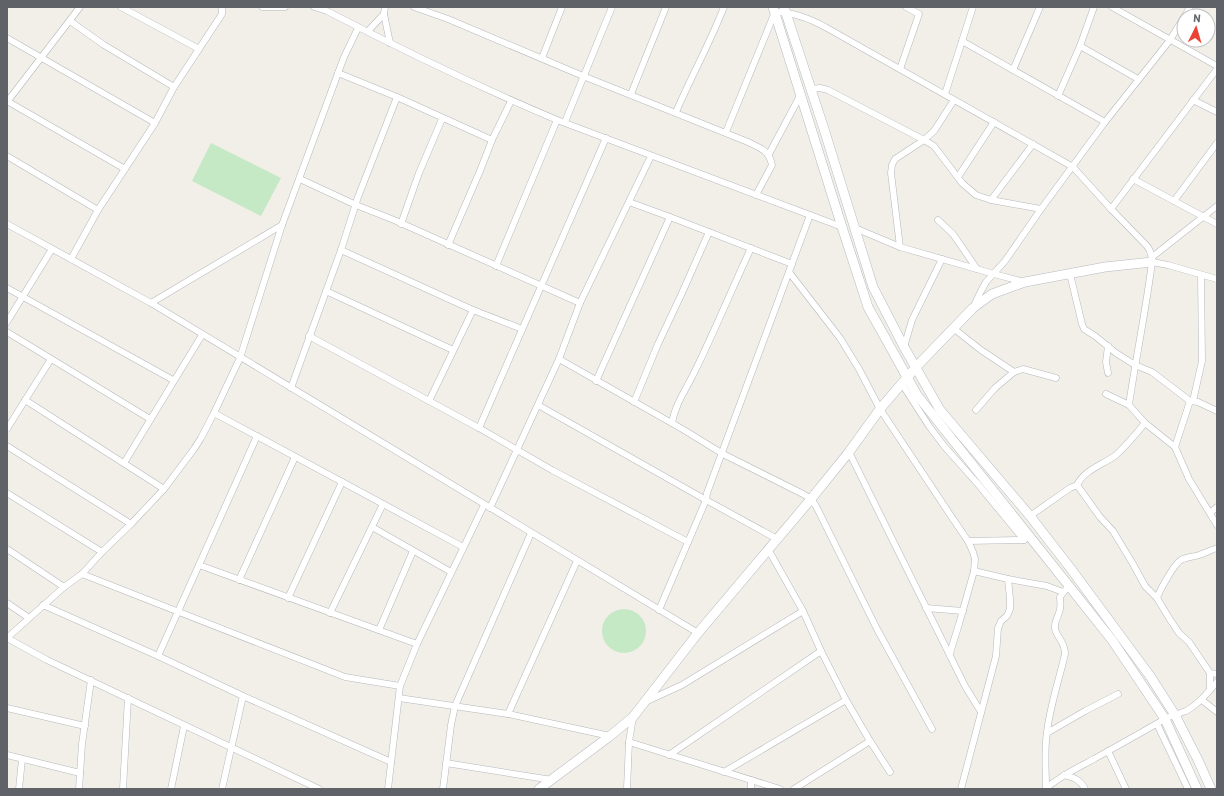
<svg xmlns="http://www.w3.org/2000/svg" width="1224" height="796" font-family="Barlow,sans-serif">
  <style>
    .pitch { fill: #c5e8c5 }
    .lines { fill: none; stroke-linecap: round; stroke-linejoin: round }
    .street-casing { stroke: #b5b8bc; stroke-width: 7 }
    .secondary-casing { stroke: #b6babf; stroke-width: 10 }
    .street { stroke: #fff; stroke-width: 6 }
    .secondary { stroke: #fff; stroke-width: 9 }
  </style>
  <rect width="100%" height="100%" fill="#f1efe8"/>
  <g class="pitch">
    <path d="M211 143 281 178 261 216 192 181Z"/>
    <circle cx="624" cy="631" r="22"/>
  </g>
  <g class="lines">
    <g class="street-casing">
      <g id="street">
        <path d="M121 7 199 49"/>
        <path d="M262 7H285"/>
        <path d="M314 7 327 11C402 50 479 87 557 120L842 227"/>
        <path d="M414 7 448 19 583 76 748 142C760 148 769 150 772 165L756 195"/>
        <path d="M1112 7 1217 66"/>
        <path d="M384 14 390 43"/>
        <path d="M1185 16 1190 7"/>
        <path d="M70 21 104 45 174 87"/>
        <path d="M368 31 384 14 385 7"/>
        <path d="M7 38 155 123"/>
        <path d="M962 41 1105 122"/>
        <path d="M1080 46 1138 79"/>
        <path d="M542 58 562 7"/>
        <path d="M900 69 919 14 906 7"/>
        <path d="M1013 70 1040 7"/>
        <path d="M338 73 397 97 492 140"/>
        <path d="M811 89 820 88 828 90 924 140 934 146 962 183 976 195 991 200 1041 209"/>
        <path d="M631 94 666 7"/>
        <path d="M945 94 973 7"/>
        <path d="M1058 96 1080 46 1094 7"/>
        <path d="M1193 100 1217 112"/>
        <path d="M7 101 125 169"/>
        <path d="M7 102 80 7"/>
        <path d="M676 112C691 77 710 43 724 7"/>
        <path d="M565 122 612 7"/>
        <path d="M726 132 775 12C793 12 811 19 827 28L1073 167 1111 209 1147 246C1151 251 1152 256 1152 262 1146 310 1136 357 1129 405"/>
        <path d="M769 154 801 94"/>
        <path d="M7 156 98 210"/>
        <path d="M958 177 994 122"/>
        <path d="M300 179 356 205 394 220 580 303"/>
        <path d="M1133 179 1217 224"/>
        <path d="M991 200 1033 144"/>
        <path d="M1174 201 1217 143"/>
        <path d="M629 202 670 217 792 264"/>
        <path d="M1111 209 1217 69"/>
        <path d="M938 220 953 234 977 269"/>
        <path d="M7 224 151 303 698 633"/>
        <path d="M401 224 419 173 442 119"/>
        <path d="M855 228 900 247 994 274 1024 282"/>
        <path d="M448 245 480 171 492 140 511 101"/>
        <path d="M900 247 891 173 892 165 895 159 924 140 934 131 954 100"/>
        <path d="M341 250 473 310 522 329"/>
        <path d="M1152 257 1217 206"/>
        <path d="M71 259 98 210 155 123 174 87 222 14V7"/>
        <path d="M1152 262 1168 265 1217 279"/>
        <path d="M496 266 557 120"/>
        <path d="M789 272 840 338 859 369 880 409 953 519 968 541 973 552 975 559 974 571 959 624 950 653"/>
        <path d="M1070 274 1082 324 1084 329 1095 336 1116 353 1135 365 1152 372 1190 401 1198 402 1217 411"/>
        <path d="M7 288 173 380"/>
        <path d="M326 291 453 350"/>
        <path d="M151 303 282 225"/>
        <path d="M974 306 980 293 986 282 1005 261 1041 209 1105 122 1170 40 1184 17"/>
        <path d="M7 322 52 249"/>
        <path d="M953 328 981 350 1014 372 995 388 976 410"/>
        <path d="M7 332 150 419"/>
        <path d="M309 336 479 428 552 470 688 542"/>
        <path d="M904 347 912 320 942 259"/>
        <path d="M559 359 684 430 723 454 803 494 811 499 816 506 877 629 932 729"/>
        <path d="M1014 372 1023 369 1056 378"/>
        <path d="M1108 373 1106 362 1108 346"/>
        <path d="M596 381 670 217"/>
        <path d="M902 384 929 426 944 446 977 483 1024 540"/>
        <path d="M291 388 341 250 358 197 397 97"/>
        <path d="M1106 394 1129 405 1145 423 1175 447 1189 479 1217 525"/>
        <path d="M25 400 164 489"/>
        <path d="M429 401 473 310"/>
        <path d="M1193 401 1202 361 1201 275"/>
        <path d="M634 402 658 344 682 293 709 232"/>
        <path d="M538 405 706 500 777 539"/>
        <path d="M214 413 463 547"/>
        <path d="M672 423C675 404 687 388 695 371 715 330 732 289 751 248"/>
        <path d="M479 428 606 138"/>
        <path d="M7 429 51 359"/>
        <path d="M7 446 131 524"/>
        <path d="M1175 447 1190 401"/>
        <path d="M849 452 965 686 981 712"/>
        <path d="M124 463 202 335"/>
        <path d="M1077 485 1100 517 1113 531 1133 564 1145 586 1157 598 1169 618 1179 633 1189 642 1210 673 1217 674"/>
        <path d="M7 493 102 552"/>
        <path d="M490 508 559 359 580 303 651 156"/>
        <path d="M1210 513 1217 507"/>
        <path d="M1030 516 1070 488 1077 485C1085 469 1103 465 1116 455 1127 445 1136 434 1145 423"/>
        <path d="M372 527 451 572"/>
        <path d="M968 541 1024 540"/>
        <path d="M7 549 64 587"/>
        <path d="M768 549 803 611 821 651 846 700 870 741 890 772"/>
        <path d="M199 565 417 644"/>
        <path d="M974 571 1008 579 1047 586 1063 592"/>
        <path d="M82 574 345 677 400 686"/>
        <path d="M239 580 295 457"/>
        <path d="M288 598 342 482"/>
        <path d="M1157 598C1160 590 1174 564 1181 560 1186 557 1193 557 1199 555 1205 553 1211 550 1217 548"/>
        <path d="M7 603 29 618"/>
        <path d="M43 605 158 656 243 696 391 762"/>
        <path d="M926 608 963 611"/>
        <path d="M659 610 706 500 707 493 810 215"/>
        <path d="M330 613 383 504"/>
        <path d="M379 630 413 551"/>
        <path d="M7 638 64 587 82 574 102 552 131 524 164 489 194 449 201 438 214 413 240 358 282 225 344 57 358 28"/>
        <path d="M7 638 47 660 319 789"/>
        <path d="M158 656 257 436"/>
        <path d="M1210 673V690"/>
        <path d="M399 698 508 714 610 736"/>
        <path d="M1202 700 1217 712"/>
        <path d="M647 701 682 685 803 611"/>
        <path d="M7 708 85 726"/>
        <path d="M508 714 577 561"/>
        <path d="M1157 724 1188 789"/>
        <path d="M1047 733 1085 711 1118 694"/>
        <path d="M629 742 780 789"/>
        <path d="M1108 751 1126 789"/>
        <path d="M7 755 80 773"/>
        <path d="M669 755 821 651"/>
        <path d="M446 763 552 780"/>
        <path d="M724 772 846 700"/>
        <path d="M1064 775C1074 778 1080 779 1085 789"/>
        <path d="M1046 788C1046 769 1044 751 1047 732 1050 706 1059 680 1065 654 1065 640 1056 638 1055 628 1054 621 1059 616 1060 609 1061 605 1060 601 1060 597L1069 585"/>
        <path d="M19 789 22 759"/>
        <path d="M79 789 82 744 91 680"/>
        <path d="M123 789 128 698"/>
        <path d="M171 789 184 726"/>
        <path d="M222 789 243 696"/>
        <path d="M388 789 400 686 417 644 484 505"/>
        <path d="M443 789 451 725 455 706 531 533"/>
        <path d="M627 789 629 742 633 717"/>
        <path d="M751 789V780"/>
        <path d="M794 789 870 741"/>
        <path d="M961 789 996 656 998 628 1001 621 1007 616 1010 609V599L1008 579"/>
        <path d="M1045 789C1060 776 1077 768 1094 759 1117 746 1141 733 1163 720 1170 716 1178 714 1186 711 1199 704 1207 693 1217 682"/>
      </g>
    </g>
    <g class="secondary-casing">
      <g id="secondary">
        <path d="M773 7 842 227 868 307 917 395 1112 640 1165 719 1197 789"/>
        <path d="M784 7 824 129 873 287 904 347 940 410 1030 516 1071 569 1150 676 1175 715 1198 760 1211 789"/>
        <path d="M539 789 610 736 633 717 698 633 811 499 849 452 880 409 916 367 973 308 992 294 1025 282 1105 267 1152 262"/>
      </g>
    </g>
    <use href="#street" class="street"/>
    <use href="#secondary" class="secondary"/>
  </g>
  <rect width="1224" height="796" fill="none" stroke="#5f6368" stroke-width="16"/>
  <g transform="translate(1196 28) rotate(5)"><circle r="19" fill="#ffffff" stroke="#bfc1c3"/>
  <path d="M0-3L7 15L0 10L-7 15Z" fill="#ea4335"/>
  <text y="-6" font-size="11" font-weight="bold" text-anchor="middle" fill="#5f6368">N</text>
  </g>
</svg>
